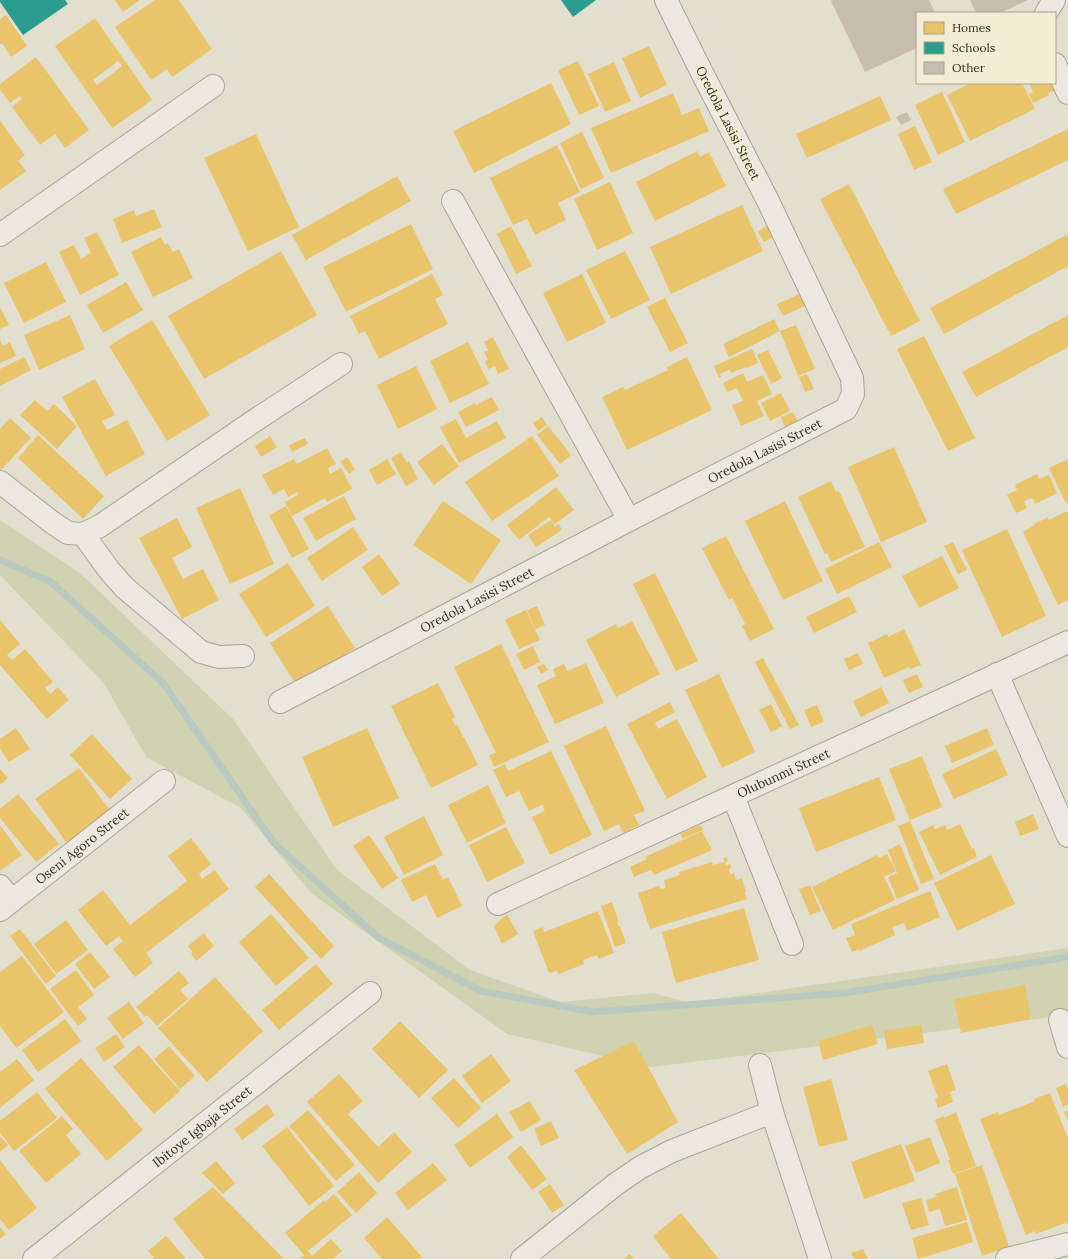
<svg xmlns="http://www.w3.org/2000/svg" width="1068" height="1259" font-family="Lora,serif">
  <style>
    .green { fill: #cfd3b2 }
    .homes { fill: #e9c46a; fill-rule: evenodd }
    .schools { fill: #2a9d8f }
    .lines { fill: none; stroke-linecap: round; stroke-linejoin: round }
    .stream { stroke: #bac9c0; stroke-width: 7 }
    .building { fill: #c7beb0 }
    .minor-casing { stroke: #a8a497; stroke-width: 24 }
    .minor { stroke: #ece8df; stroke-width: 22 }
    .labels { text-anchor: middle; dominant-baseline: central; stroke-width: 4; stroke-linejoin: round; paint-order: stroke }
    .street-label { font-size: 13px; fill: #372d20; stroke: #f3edd6 }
  </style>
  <rect width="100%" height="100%" fill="#e3dfcf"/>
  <path class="green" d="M0 520 80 573 233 719 337 870 470 970 560 1002 654 993 690 1003 1068 948V1015L652 1067 507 1034 311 893 241 808 146 757 103 682 0 575Z"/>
  <g class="homes">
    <path d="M115 0H140L123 12Z"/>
    <path d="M155 0H179L212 49 172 77 167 69 151 80 115 27Z"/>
    <path d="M6 15 27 46 11 57 2 43 0 45V19Z"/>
    <path d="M95 18 152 100 112 128 55 46ZM118 61 122 66 97 85 93 80Z"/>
    <path d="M649 46 667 85 640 98 622 58Z"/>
    <path d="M36 57 89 130 65 148 55 134 40 145 12 107 22 99 20 96 10 103 0 90V84Z"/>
    <path d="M578 61 599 106 579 115 558 70Z"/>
    <path d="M614 62 631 101 605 112 588 74Z"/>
    <path d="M551 83 571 124 474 173 453 131Z"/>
    <path d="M971 83H1022L1035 109 970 141 947 95Z"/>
    <path d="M1029 83H1051L1055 90 1048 93 1049 95 1033 103 1029 94 1033 92Z"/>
    <path d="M942 92 965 142 938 155 915 105Z"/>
    <path d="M673 93 682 115 699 108 709 131 611 173 591 128Z"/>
    <path d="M880 96 891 120 807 158 796 134Z"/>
    <path d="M0 121 25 155 18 161 26 171 0 190Z"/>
    <path d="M915 126 932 162 914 170 898 134Z"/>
    <path d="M1068 129V160L956 214 943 189Z"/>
    <path d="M582 132 604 178 581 189 560 143Z"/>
    <path d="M256 134 299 227 248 251 204 158Z"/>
    <path d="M557 145 580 192 558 203 566 220 535 235 527 219 531 217 513 225 490 178Z"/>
    <path d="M697 151 700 157 709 152 726 186 655 221 636 182Z"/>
    <path d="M397 176 411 201 306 260 292 235Z"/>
    <path d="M610 182 633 233 597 250 574 199Z"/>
    <path d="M849 184 920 321 891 336 820 199Z"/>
    <path d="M742 205 763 251 671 294 650 247Z"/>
    <path d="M154 209 162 227 122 243 113 219 134 210 136 216Z"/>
    <path d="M774 222 780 233 764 242 758 231Z"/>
    <path d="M411 224 433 269 346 312 323 267Z"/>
    <path d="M511 226 532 266 516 274 497 234Z"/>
    <path d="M97 232 119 275 80 295 59 252 74 245 81 259 91 253 84 238Z"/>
    <path d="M1068 234V266L944 334 930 308Z"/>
    <path d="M161 237 165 245 168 243 173 252 179 249 193 278 153 297 131 252Z"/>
    <path d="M281 251 317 315 204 379 168 316Z"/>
    <path d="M625 251 650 300 611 319 586 270Z"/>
    <path d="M46 262 66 302 24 323 4 283Z"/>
    <path d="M432 274 443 295 435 299 448 324 379 359 365 331 359 334 350 316Z"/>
    <path d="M582 274 606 323 567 342 543 293Z"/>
    <path d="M126 282 143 310 103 333 87 305Z"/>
    <path d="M800 294 805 306 783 316 777 304Z"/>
    <path d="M665 298 688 343 670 352 647 307Z"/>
    <path d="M0 307 9 325 0 329Z"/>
    <path d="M70 315 85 349 39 370 24 335Z"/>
    <path d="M1068 315V347L976 397 962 372Z"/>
    <path d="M774 319 780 331 729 357 723 344Z"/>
    <path d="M152 320 210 415 167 441 109 346Z"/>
    <path d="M796 325 815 369 798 376 780 331Z"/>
    <path d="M924 336 975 438 948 451 897 349Z"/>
    <path d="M493 337 509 369 498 374 495 366 488 369 485 361 488 360 484 352 488 351 484 342Z"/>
    <path d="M0 339 3 346 10 342 16 356 0 363Z"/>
    <path d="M468 342 489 384 450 403 430 361Z"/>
    <path d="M752 349 758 363 746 368V367L731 373 729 370 720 374 721 377 719 378 714 366Z"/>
    <path d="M768 350 782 378 771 384 757 355Z"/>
    <path d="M24 357 31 370 0 386V369Z"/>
    <path d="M687 357 712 410 627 450 602 397 623 387 625 390 668 370 667 367Z"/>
    <path d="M416 366 437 409 398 429 377 385Z"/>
    <path d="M743 373 747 382 763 375 772 394 757 401 764 416 741 426 732 405 743 401 737 388 727 392 723 383Z"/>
    <path d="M807 374 814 389 805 392 799 377Z"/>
    <path d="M95 379 115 415 102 421 107 430 127 420 145 454 106 476 62 397Z"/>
    <path d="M781 393 790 411 770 421 761 403Z"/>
    <path d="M492 397 499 410 466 427 458 412 475 403 476 405Z"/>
    <path d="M35 400 47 411 54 404 77 426 57 449 20 415Z"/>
    <path d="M793 412 800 426 787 432 781 417Z"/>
    <path d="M542 417 547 425 538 431 533 423Z"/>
    <path d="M10 418 31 438 0 471V429Z"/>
    <path d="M456 419 466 438 497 421 506 438 459 463 440 427Z"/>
    <path d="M548 426 571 455 560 464 537 435Z"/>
    <path d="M38 435 104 496 83 519 18 458Z"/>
    <path d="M270 436 277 447 261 457 255 446Z"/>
    <path d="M532 436 559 476 492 521 465 482Z"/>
    <path d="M305 438 308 444 292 452 289 445Z"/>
    <path d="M442 444 459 466 434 485 417 462Z"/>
    <path d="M894 447 927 522 881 542 848 467Z"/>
    <path d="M327 448 336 464 328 468 330 474 341 468 352 489 327 502 325 498 292 516 285 502 298 495 297 492 288 497 284 489 273 495 262 475 294 459 297 464Z"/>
    <path d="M401 452 407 463 409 461 418 479 406 486 391 458Z"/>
    <path d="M347 457 355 469 349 474 340 462Z"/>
    <path d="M387 459 396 474 377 485 369 470Z"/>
    <path d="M1068 459V503H1066L1049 468Z"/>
    <path d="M1037 474 1039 479 1049 475 1057 493 1035 504 1032 498 1024 501 1027 508 1016 513 1007 495 1017 490 1015 485Z"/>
    <path d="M831 481 836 492 839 491 865 547 831 562 827 553 825 554 798 497Z"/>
    <path d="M556 487 574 510 555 524 549 517 519 540 507 525Z"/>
    <path d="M240 488 274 564 230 584 196 508Z"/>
    <path d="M344 496 356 519 316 541 303 518Z"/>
    <path d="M443 501 501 540 471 584 413 545Z"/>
    <path d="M785 501 823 581 783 600 745 521Z"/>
    <path d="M286 506 309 549 292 558 269 515Z"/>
    <path d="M1067 511 1068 514V600L1058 605 1023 532 1035 525 1034 524 1048 517 1049 520Z"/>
    <path d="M177 518 192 547 172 558 183 579 203 569 219 600 182 619 139 538Z"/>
    <path d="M551 520 555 527 559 524 562 530 536 547 528 535Z"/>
    <path d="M353 527 368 550 322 581 307 558Z"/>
    <path d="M1007 529 1046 616 1002 637 962 550Z"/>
    <path d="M726 536 774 629 750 641 742 626 745 624 732 598 729 600 702 548Z"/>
    <path d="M879 542 892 567 837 594 825 569Z"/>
    <path d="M953 542 967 570 958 574 944 546Z"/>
    <path d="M379 554 400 584 382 596 362 567Z"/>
    <path d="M942 556 959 588 919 608 902 576Z"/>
    <path d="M288 563 315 606 266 637 239 594Z"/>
    <path d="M655 573 698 661 676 671 633 584Z"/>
    <path d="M849 596 857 612 814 633 806 617Z"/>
    <path d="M328 606 355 648 297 686 270 643Z"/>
    <path d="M537 606 545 625 535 629 527 610Z"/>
    <path d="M526 610 540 640 519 649 505 620Z"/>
    <path d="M0 620 20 644 7 655 12 660 25 649 53 682 45 688 50 694 58 687 69 700 47 719 0 665Z"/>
    <path d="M632 621 660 674 616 697 586 640 616 624 618 628Z"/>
    <path d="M904 629 921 665 910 669 909 667 884 678 868 643 887 634 888 637Z"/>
    <path d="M501 644 549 742 494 767 489 755 496 753 454 667Z"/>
    <path d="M533 646 540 662 524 670 516 654Z"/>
    <path d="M858 653 863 664 849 670 844 659Z"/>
    <path d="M763 658 799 725 790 729 755 662Z"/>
    <path d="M586 663 604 703 555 724 537 685 556 676 553 669 564 664 567 671Z"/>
    <path d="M544 664 548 670 541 674 537 667Z"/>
    <path d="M719 674 755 752 722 768 685 690Z"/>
    <path d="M917 674 923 687 909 693 903 680Z"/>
    <path d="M438 683 455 717 452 719 455 725 457 724 463 737H464L478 765 431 788 391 706Z"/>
    <path d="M881 687 889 703 861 717 853 701Z"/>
    <path d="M670 702 675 712 655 723 658 729 677 719 707 777 667 799 627 724Z"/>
    <path d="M771 704 782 726 771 732 759 710Z"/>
    <path d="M817 705 824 722 811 727 804 710Z"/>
    <path d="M606 726 645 811 634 815 639 825 623 833 619 824 604 831 564 746Z"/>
    <path d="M16 728 30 749 9 762 0 749V739Z"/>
    <path d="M367 728 399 798 333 827 302 757Z"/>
    <path d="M987 728 994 745 952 763 945 746Z"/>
    <path d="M92 734 132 779 110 799 70 755Z"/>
    <path d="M996 749 1008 775 954 799 942 774Z"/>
    <path d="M551 751 592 835 550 855 532 817 545 811 542 805 529 811 519 791 506 797 493 770 505 764 508 771Z"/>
    <path d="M922 756 942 807 910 820 889 769Z"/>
    <path d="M79 768 111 812 67 843 35 799Z"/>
    <path d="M0 769 8 778 0 785Z"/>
    <path d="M879 777 896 820 816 852 799 808Z"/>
    <path d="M488 785 506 823 467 843 448 805Z"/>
    <path d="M18 794 59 844 36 862 0 818V809Z"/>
    <path d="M1033 814 1039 829 1020 836 1015 822Z"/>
    <path d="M424 816 443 855 404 875 384 837Z"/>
    <path d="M910 821 934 879 921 884 898 826Z"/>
    <path d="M960 824 972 849 974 848 977 857 940 875 919 832 933 825 935 829 945 825 947 830Z"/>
    <path d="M0 825 22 855 0 871Z"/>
    <path d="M700 825 703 830 682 839 680 834Z"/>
    <path d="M506 827 525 863 487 882 469 845Z"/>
    <path d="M702 831 712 850 654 875 651 870 634 877 630 867 647 859 645 857Z"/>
    <path d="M369 835 398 878 382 889 353 846Z"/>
    <path d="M191 838 211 864 199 874 202 879 215 870 229 889 146 953 153 963 135 977 113 949 123 941 119 936 106 946 78 910 103 890 130 925 187 881 168 856Z"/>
    <path d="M900 844 919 890 897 899 888 877 897 873 888 850Z"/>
    <path d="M887 854 896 871 884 877 895 900 833 930 812 887 877 855 879 858Z"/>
    <path d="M991 855 1015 904 957 931 934 883Z"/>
    <path d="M727 857 728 861 725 862 726 865 730 864 731 868 729 869 730 874 734 873 736 880 742 878 746 892 745 893 747 899 650 929 638 893 659 886 660 889 666 888 664 880 680 875 679 872 712 862 713 865 724 862 723 858Z"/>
    <path d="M435 864 443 880 448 877 462 906 437 918 426 895 412 902 401 880Z"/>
    <path d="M269 874 334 946 321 959 255 887Z"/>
    <path d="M810 885 821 911 810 915 799 889Z"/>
    <path d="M930 891 940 917 907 931 904 923 892 927 895 935 859 951V949L852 952 846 938 855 935 851 924Z"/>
    <path d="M612 902 619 922H617L619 927 620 926 626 943 615 947 601 906Z"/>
    <path d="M744 908 759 960 676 983 662 932Z"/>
    <path d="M598 911 614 953 599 959 597 955 583 960 584 964 559 974 557 971 549 973 533 931 543 927 544 932Z"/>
    <path d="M271 914 309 958 276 986 239 942Z"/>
    <path d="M507 914 518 934 502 944 494 926Z"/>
    <path d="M66 920 88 950 56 974 34 944Z"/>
    <path d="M20 929 56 976 46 984 10 936Z"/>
    <path d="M204 933 214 946 196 961 191 954 193 952 188 946Z"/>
    <path d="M90 952 110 977 94 989 75 964Z"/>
    <path d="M22 956 64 1012 16 1048 0 1026V972Z"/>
    <path d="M316 964 333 984 279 1030 262 1010Z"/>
    <path d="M76 970 94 995 78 1007 87 1019 78 1026 50 989Z"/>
    <path d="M179 971 189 983 180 990 188 999 157 1026 147 1015 145 1017 136 1007Z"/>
    <path d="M215 977 263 1031 207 1082 158 1028Z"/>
    <path d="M1025 985 1031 1019 961 1033 954 999Z"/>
    <path d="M129 1002 144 1023 123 1039 107 1018Z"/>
    <path d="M65 1019 81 1041 38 1072 22 1050Z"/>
    <path d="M400 1021 448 1070 419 1098 372 1049Z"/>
    <path d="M872 1025 878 1044 823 1060 818 1041Z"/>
    <path d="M921 1025 924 1043 887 1049 884 1031Z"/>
    <path d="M116 1034 125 1047 104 1062 95 1048Z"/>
    <path d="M634 1041 678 1122 627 1154 574 1070Z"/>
    <path d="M139 1045 180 1091 154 1114 113 1067Z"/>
    <path d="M169 1046 195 1076 180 1089 154 1059Z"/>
    <path d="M491 1054 511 1081 482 1103 462 1076Z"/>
    <path d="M81 1058 143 1130 107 1161 45 1089Z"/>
    <path d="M17 1059 34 1080 0 1108V1072Z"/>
    <path d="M947 1064 956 1090 950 1092 953 1102 938 1108 935 1099 938 1098 928 1071Z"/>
    <path d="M339 1074 363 1101 348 1114 378 1147 394 1132 412 1152 378 1183 307 1102Z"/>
    <path d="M454 1078 481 1108 458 1128 431 1098Z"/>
    <path d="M831 1079 848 1140 819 1147 803 1087Z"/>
    <path d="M1066 1084 1068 1089V1105L1063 1107 1056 1088Z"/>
    <path d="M37 1092 57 1118 14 1151 0 1133V1121Z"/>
    <path d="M1050 1093 1068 1138V1222L1036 1234 1035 1231 1026 1235 980 1119 998 1112 999 1115 1035 1101 1034 1099Z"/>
    <path d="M530 1101 541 1120 521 1132 509 1112Z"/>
    <path d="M267 1104 275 1115 242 1140 234 1129Z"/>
    <path d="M308 1110 355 1165 336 1181 289 1126Z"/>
    <path d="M1068 1110V1121L1064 1112Z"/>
    <path d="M956 1112 976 1166 953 1174 948 1160H950L935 1120 944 1116V1118Z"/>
    <path d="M497 1114 513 1137 470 1168 454 1145Z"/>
    <path d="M62 1116 73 1129 66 1135 81 1154 46 1183 19 1151Z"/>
    <path d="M551 1121 559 1138 541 1146 534 1129Z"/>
    <path d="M287 1127 334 1186 309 1206 262 1146Z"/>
    <path d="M0 1136 8 1145 0 1152Z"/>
    <path d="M930 1137 940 1163 916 1173 905 1146Z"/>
    <path d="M901 1144 915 1181 864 1199 851 1162Z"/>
    <path d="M521 1145 547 1179 532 1190 507 1157Z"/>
    <path d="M0 1160 37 1208 9 1230 0 1219Z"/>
    <path d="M216 1161 235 1183 223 1194 202 1173Z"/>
    <path d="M433 1163 447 1180 408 1210 395 1193Z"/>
    <path d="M982 1165 1009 1247 982 1256 955 1174Z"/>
    <path d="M359 1172 377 1193 356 1213 337 1192Z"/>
    <path d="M550 1184 564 1205 552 1213 538 1192Z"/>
    <path d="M213 1187 284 1259H205L173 1219Z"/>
    <path d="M957 1187 967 1220 945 1226 940 1209 929 1212 926 1200 937 1197 935 1194Z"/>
    <path d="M334 1194 352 1215 308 1251 312 1256 331 1239 342 1251 333 1259H299L304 1255 285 1233 324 1200 325 1202Z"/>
    <path d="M921 1198 929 1225 911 1230 902 1203Z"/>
    <path d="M681 1213 719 1259H671L653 1236Z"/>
    <path d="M387 1217 422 1257 419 1259H382L364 1238Z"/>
    <path d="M967 1222 973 1242 918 1259 912 1238Z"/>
    <path d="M0 1227 6 1234 0 1239Z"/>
    <path d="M166 1236 186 1259H153L154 1258 148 1251Z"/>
    <path d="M863 1249 868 1259H854L851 1253Z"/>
    <path d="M629 1254 635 1259H624Z"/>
  </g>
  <g class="schools">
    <path d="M0 0H65L68 4 23 35 0 2Z"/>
    <path d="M561 0H596L573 17Z"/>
  </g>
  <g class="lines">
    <path class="stream" d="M0 560 51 582 163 683 274 843 379 938 481 991 593 1012 844 993 1068 957"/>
  </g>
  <g class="building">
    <path d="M833 0H929L935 13H917V48L865 72 831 1Z"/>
    <path d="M970 0H1028L1000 13H976Z"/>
    <path d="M907 112 911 120 901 125 896 117Z"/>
  </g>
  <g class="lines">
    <g class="minor-casing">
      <g id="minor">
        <path d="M1046 13 1054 0"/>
        <path d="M1055 64 1068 93"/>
        <path d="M453 201 629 520"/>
        <path d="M0 235 213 86"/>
        <path d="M0 482 53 523 68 533 83 534 100 526 254 421 341 364"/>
        <path d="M83 534 109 570 125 588 201 652 219 657 243 656"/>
        <path d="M997 674 1068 836"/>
        <path id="s1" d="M280 702 629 520 846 409 853 394 852 378 768 201 697 63 666 0"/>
        <path d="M733 796 792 944"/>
        <path d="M0 886 12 901"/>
        <path id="s2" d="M498 904 1068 642"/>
        <path id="s3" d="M0 910 164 781"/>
        <path d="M1060 1020 1068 1047"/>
        <path d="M760 1065 772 1112"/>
        <path id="s4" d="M34 1259 370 993"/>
        <path d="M522 1259 616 1184 641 1167 672 1151 772 1112 820 1259"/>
        <path d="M1007 1259 1068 1244"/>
      </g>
    </g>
    <use href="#minor" class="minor"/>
  </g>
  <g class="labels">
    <g class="street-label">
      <text transform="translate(728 123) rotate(63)">Oredola Lasisi Street</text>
      <text stroke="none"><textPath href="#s1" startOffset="546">Oredola Lasisi Street</textPath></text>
      <text stroke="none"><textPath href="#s1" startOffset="222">Oredola Lasisi Street</textPath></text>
      <text stroke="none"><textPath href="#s2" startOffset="314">Olubunmi Street</textPath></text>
      <text stroke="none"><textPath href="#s3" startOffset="104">Oseni Agoro Street</textPath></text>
      <text stroke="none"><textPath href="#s4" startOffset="214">Ibitoye Igbaja Street</textPath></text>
    </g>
  </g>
  <rect x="916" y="12" width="140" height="72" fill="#f3edd6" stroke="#a8a08d"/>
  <rect x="924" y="22" width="20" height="12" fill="#e9c46a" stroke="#a8a08d"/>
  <text x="952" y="32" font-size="12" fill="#372d20">Homes</text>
  <rect x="924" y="42" width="20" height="12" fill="#2a9d8f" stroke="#a8a08d"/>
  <text x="952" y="52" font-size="12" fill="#372d20">Schools</text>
  <rect x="924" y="62" width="20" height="12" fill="#c7beb0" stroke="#a8a08d"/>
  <text x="952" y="72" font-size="12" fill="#372d20">Other</text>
</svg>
